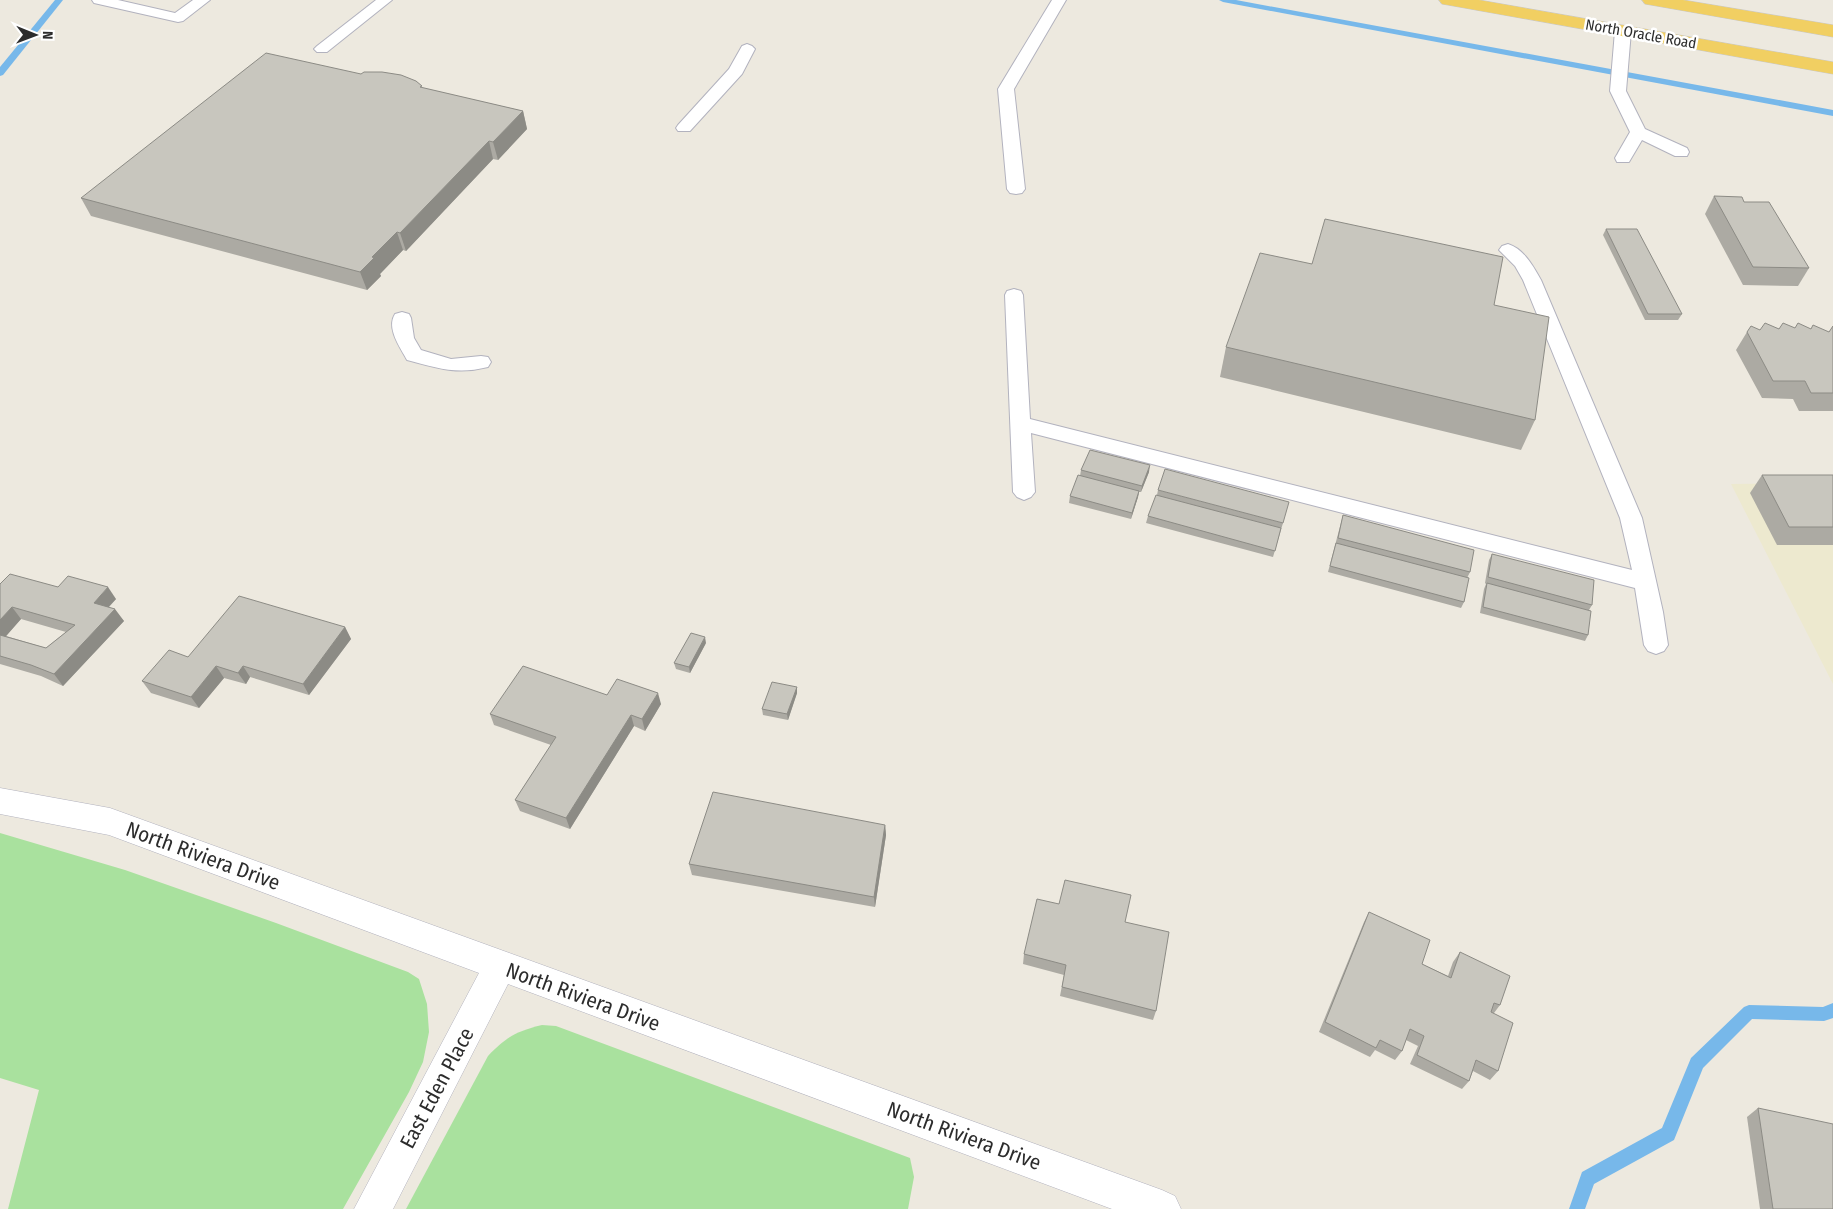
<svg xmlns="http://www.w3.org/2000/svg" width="1833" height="1209" font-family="'Fira Sans Condensed',sans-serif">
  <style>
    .education { fill: #ede9cf }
    .green { fill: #a9e19e }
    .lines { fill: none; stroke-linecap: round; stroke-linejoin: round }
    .stream { fill: #77b8ea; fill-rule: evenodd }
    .service-casing { stroke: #b2b2be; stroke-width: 2 }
    .minor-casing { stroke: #b2b2be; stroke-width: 1 }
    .trunk-casing { stroke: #c8c8c8; stroke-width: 1 }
    .service { fill: #fff; fill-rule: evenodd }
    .minor { fill: #fff; fill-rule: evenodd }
    .trunk { fill: #f1cf62; fill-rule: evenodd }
    .wall { fill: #acaaa3; fill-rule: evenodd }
    .shaded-wall { fill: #8c8b85 }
    .building { fill: #c8c6be; stroke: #8c8b85 }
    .labels { text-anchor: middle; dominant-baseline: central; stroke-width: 5; stroke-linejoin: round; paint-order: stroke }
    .far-street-label { font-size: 15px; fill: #2c2c2c; stroke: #fff }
    .near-street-label { font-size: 21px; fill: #2c2c2c; stroke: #fff }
  </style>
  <rect width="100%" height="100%" fill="#ede9df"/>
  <path class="education" d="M1833 483V684L1731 484Z"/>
  <g class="green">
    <path d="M0 833 125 870 276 923 408 972 419 979 427 1004 429 1032 423 1062 409 1092 343 1209H8L39 1090 0 1078Z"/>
    <path d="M542 1025 556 1026 910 1158 914 1177 908 1209H406L488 1056C506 1037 517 1031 542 1025Z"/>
  </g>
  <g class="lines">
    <g class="stream">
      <path d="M55 0H63L3 75 0 76V67Z"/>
      <path d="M1219 0H1236L1833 110V116L1223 2Z"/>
      <path d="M1833 1003V1018L1824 1021 1752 1019 1703 1068 1674 1140 1594 1184 1585 1209H1569L1582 1172 1662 1128 1691 1058 1744 1007 1749 1005 1823 1007Z"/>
    </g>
    <g class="service-casing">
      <g id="service">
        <path d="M92 0H118L175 13 193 0H210L183 21 178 22 94 3Z"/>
        <path d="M376 0H392L327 52H317L314 49 317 46Z"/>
        <path d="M1052 0H1066L1014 89 1025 189 1022 193 1016 194 1010 193 1007 189 998 89Z"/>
        <path d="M1623 26 1628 28 1631 31 1626 91 1645 129 1687 148 1689 152 1687 156H1675L1642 140 1629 162H1617L1615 158 1630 132 1610 91 1615 31 1618 28Z"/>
        <path d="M747 44 752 46 755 49 742 74 690 131H678L676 128 678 125 729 69 742 46Z"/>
        <path d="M1508 244C1524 249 1533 266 1541 280L1642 518 1663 612 1668 645 1664 651 1656 654 1648 651 1644 645 1635 588 1031 433 1035 492 1031 497 1024 500 1017 497 1013 492 1005 295 1007 291 1014 289 1021 291 1023 295 1030 419 1632 570 1620 518 1523 280 1515 266 1499 250 1502 246Z"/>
        <path d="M402 312 409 314 411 318 414 338 421 350 451 359 481 356 488 357 491 362 488 367C457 375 437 368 407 360 400 347 386 328 395 314Z"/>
      </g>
    </g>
    <g class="minor-casing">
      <path id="minor" d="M0 788 110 808 1162 1190 1175 1196 1181 1209H1112L508 984 393 1209H354L479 973 109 835 0 814Z"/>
    </g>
    <g class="trunk-casing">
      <g id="trunk">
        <path d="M1439 0H1479L1833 62V74L1448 5 1442 4Z"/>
        <path d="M1642 0H1683L1833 25V37L1651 5 1645 4Z"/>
      </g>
    </g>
    <use href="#service" class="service"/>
    <use href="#minor" class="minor"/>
    <use href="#trunk" class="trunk"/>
  </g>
  <g class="wall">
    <path d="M361 74 523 111 527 129 498 160 493 159 406 251 403 250 380 274 381 276 367 290 91 216 81 198Z"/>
    <path d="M1714 196 1744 202 1809 268 1798 286 1743 285 1705 214Z"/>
    <path d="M1606 229 1682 314 1678 320H1645L1603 235Z"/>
    <path d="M1494 305 1535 420 1521 450 1220 377 1226 347Z"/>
    <path d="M1833 326V411H1799L1793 399 1762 398 1736 350 1747 332 1760 330 1795 328 1811 329 1829 332Z"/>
    <path d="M1081 470 1149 472 1141 492H1139L1138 497 1131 519 1069 503 1070 496 1080 476Z"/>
    <path d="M1762 475H1833V545H1777L1750 493Z"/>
    <path d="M1158 490 1283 523 1273 557 1146 523 1148 516 1157 495Z"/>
    <path d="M1343 515 1470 572 1467 578 1464 602 1461 608 1328 572Z"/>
    <path d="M1492 554 1592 605 1589 610 1588 635 1585 641 1480 613 1484 589 1486 584 1485 583 1489 560Z"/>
    <path d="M0 584 58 587 116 599 109 607 124 621 63 686 41 676 0 664ZM21 619 66 632 46 648 6 636Z"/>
    <path d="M345 627 351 639 309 695 250 677 246 684 224 678 199 708 151 693 142 681 188 657Z"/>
    <path d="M706 643 690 673 676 669 674 663Z"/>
    <path d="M797 687V693L788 720 763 715 762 709Z"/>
    <path d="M607 695 661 704 645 731 634 726 570 829 520 811 515 800 551 745 494 725 490 714Z"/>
    <path d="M885 825 886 835 875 907 692 875 689 864Z"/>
    <path d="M1369 912 1422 964 1448 976 1453 962 1460 952 1500 1005 1494 1013 1498 1071 1490 1080 1473 1071 1469 1081 1462 1089 1410 1064 1418 1046 1406 1040 1402 1051 1395 1060 1375 1050 1370 1057 1319 1032 1364 922Z"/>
    <path d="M1125 922 1156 1011 1153 1020 1060 996 1064 975 1023 964 1024 954Z"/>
    <path d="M1758 1108 1833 1209H1760L1747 1117Z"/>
  </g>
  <g class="shaded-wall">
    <path d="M523 111 527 129 498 160 493 142Z"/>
    <path d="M489 141 493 159 406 251 400 233Z"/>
    <path d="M397 232 403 250 380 274 381 276 367 290 360 272 372 257Z"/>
    <path d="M1150 465 1149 472 1141 492 1142 486Z"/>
    <path d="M1139 491 1138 497 1131 519 1132 513Z"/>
    <path d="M108 587 116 599 102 614 94 603Z"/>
    <path d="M12 607 21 619 0 643V620Z"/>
    <path d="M115 609 124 621 63 686 54 674Z"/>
    <path d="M345 627 351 639 309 695 303 684Z"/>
    <path d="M705 637 706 643 690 673 689 667Z"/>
    <path d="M216 666 224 678 199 708 191 697Z"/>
    <path d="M243 666 250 677 246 684 238 673Z"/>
    <path d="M797 687V693L788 720 787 714Z"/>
    <path d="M658 693 661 704 645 731 642 719Z"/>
    <path d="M631 715 634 726 570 829 566 818Z"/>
    <path d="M885 825 886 835 875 907 874 897Z"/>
  </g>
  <g class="building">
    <path d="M266 53 361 74 364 72H382L401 75 416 81 422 86 420 87 523 111 493 142 489 141 400 233 397 232 372 257 374 258 360 272 81 198Z"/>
    <path d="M1714 196 1742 197 1744 202H1769L1809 268 1753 267Z"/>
    <path d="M1325 219 1503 257 1494 305 1549 317 1535 420 1226 347 1260 253 1312 264Z"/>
    <path d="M1606 229H1637L1682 314H1648Z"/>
    <path d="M1765 323 1779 329 1783 323 1795 328 1798 323 1811 329 1813 325 1829 332 1833 326V393H1811L1805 381H1773L1747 332 1751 326 1760 330Z"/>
    <path d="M1090 450 1150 465 1142 486 1081 470Z"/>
    <path d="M1165 469 1289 502 1283 523 1158 490Z"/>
    <path d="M1078 475 1139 491 1132 513 1070 496Z"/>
    <path d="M1762 475H1833V527H1789Z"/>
    <path d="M1156 495 1281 528 1275 551 1148 516Z"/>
    <path d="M1343 515 1474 550 1470 572 1338 538Z"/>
    <path d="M1336 543 1469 578 1464 602 1330 566Z"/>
    <path d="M1492 554 1594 580 1592 605 1488 577Z"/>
    <path d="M10 574 58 587 68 576 108 587 94 603 115 609 54 674 31 665 0 656V635L46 648 75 625 12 607 0 620V584Z"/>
    <path d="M1487 583 1591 611 1588 635 1483 607Z"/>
    <path d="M239 596 345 627 303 684 243 666 238 673 216 666 191 697 142 681 169 650 188 657Z"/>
    <path d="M691 633 705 637 689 667 674 663Z"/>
    <path d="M523 666 607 695 617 679 658 693 642 719 631 715 566 818 515 800 556 737 490 714Z"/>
    <path d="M772 682 797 687 787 714 762 709Z"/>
    <path d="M713 792 885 825 874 897 689 864Z"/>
    <path d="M1065 880 1131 895 1125 922 1169 932 1156 1011 1062 987 1066 965 1024 954 1037 899 1059 904Z"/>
    <path d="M1369 912 1430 940 1422 964 1451 978 1460 952 1510 976 1500 1005 1494 1003 1491 1012 1513 1023 1498 1071 1476 1060 1469 1081 1417 1055 1424 1036 1410 1029 1402 1051 1380 1040 1376 1048 1325 1022Z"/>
    <path d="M1758 1108 1833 1124V1209H1773Z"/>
  </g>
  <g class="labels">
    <g class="far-street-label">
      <text transform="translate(1641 34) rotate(10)">North Oracle Road</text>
    </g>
    <g class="near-street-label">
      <text transform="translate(203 856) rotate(20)">North Riviera Drive</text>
      <text transform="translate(583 997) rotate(20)">North Riviera Drive</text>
      <text transform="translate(437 1088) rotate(-62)">East Eden Place</text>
      <text transform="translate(964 1136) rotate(20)">North Riviera Drive</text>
    </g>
  </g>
  <g transform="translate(35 35) rotate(91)" stroke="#ffffff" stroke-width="4" paint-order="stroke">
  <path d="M0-4L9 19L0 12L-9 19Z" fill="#2c2c2c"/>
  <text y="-8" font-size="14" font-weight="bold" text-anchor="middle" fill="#2c2c2c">N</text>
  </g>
</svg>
